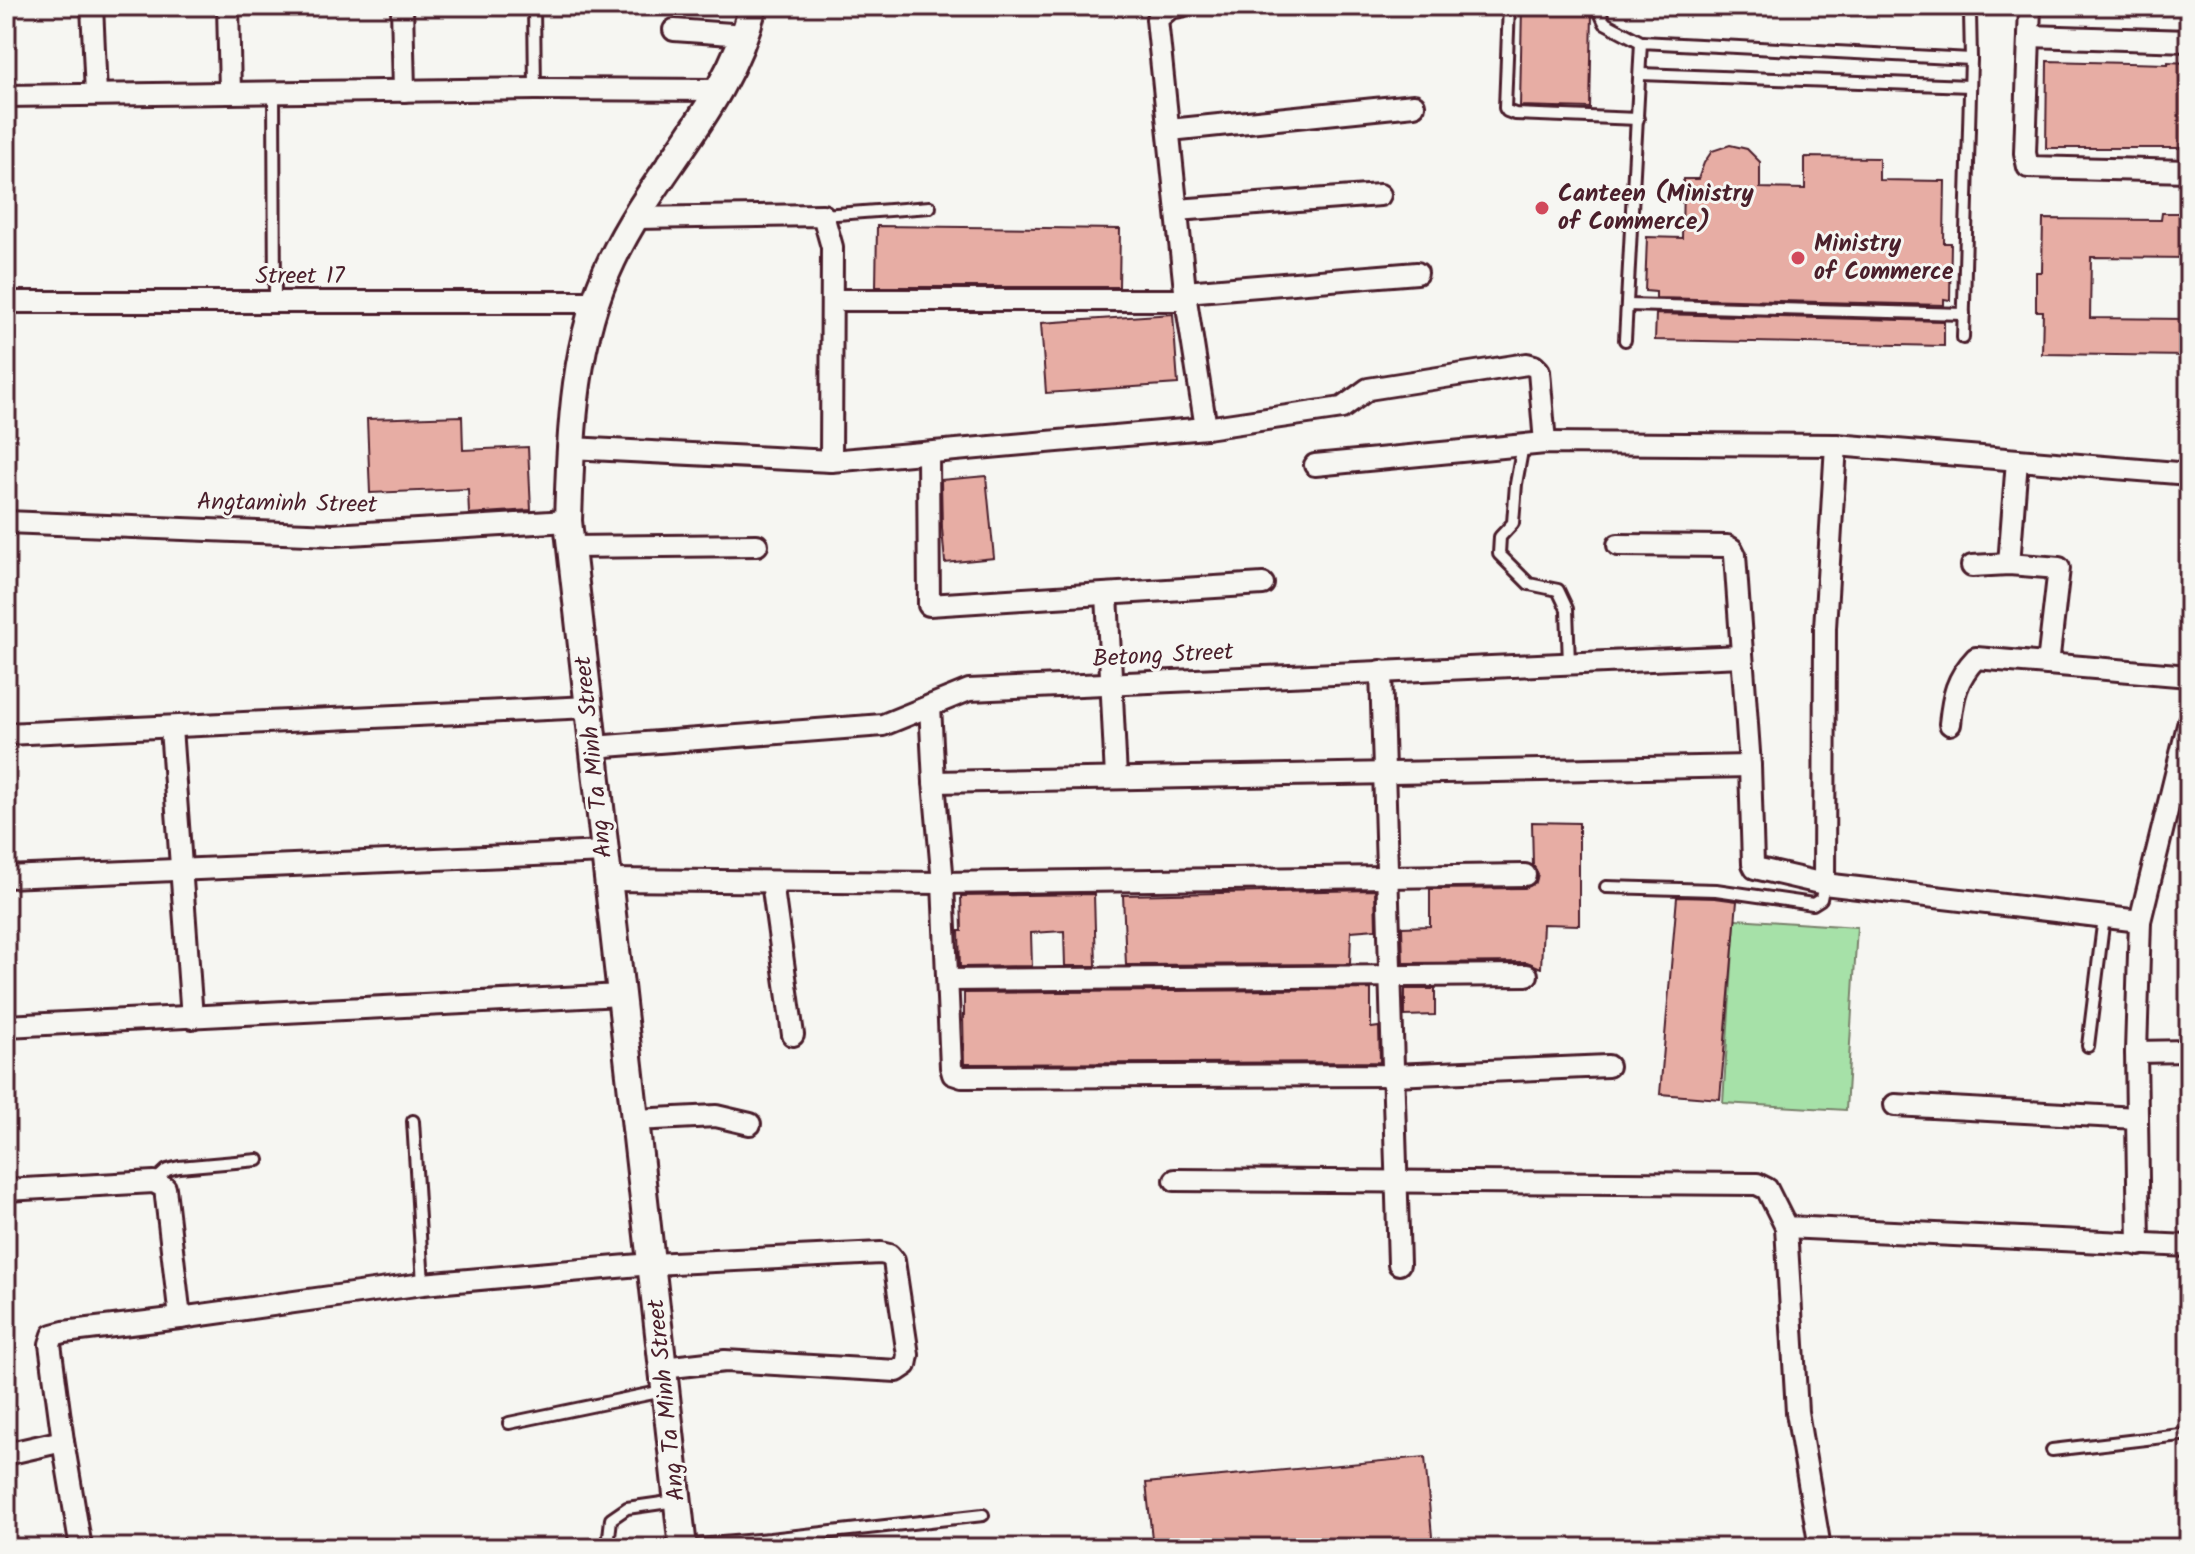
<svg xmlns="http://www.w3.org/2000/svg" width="2195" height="1554" font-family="Kalam,sans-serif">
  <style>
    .green { fill: #a6e1a8; stroke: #78806a; stroke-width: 2 }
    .building { fill: #e7ada4; stroke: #4a1f2b; stroke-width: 2 }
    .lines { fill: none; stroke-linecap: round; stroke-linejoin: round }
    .service-casing { stroke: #4a1f2b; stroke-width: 16 }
    .minor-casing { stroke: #4a1f2b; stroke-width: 26 }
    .tertiary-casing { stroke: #4a1f2b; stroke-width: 32 }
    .service { stroke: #f6f6f2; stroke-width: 10 }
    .minor { stroke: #f6f6f2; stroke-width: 20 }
    .tertiary { stroke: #f6f6f2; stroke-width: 26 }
    .poi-dot { fill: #d1495b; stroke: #f6f6f2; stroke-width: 3 }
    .labels { text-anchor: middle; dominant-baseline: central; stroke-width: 6; stroke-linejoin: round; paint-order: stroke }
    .poi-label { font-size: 24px; font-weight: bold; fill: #4a1f2b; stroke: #f6f6f2; text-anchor: start }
    .street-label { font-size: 24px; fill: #4a1f2b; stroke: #f6f6f2 }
  </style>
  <rect width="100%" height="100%" fill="#f6f6f2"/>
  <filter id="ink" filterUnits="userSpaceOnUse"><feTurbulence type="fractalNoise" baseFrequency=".0125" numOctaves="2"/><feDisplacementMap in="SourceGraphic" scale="16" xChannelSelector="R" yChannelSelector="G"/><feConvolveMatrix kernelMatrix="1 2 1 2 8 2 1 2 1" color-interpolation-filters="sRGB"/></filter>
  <g filter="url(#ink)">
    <path class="green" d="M1735 919 1857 927 1846 1110 1723 1103Z"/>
    <g class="building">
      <path d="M1522 6H1589L1592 14 1590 108 1520 106Z"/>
      <path d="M2047 61 2168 64V62L2189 63V148H2046Z"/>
      <path d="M1730 145 1747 149 1760 162V188L1805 189V157L1879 158V180L1945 181 1944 243H1951L1950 300 1944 299V305L1656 298V292L1645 291 1647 237 1682 238 1683 179H1698L1704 163 1712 151Z"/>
      <path d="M2162 213H2189V258L2091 257 2090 318 2189 319V356L2042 354 2043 311H2036V272H2042L2043 219 2161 220Z"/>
      <path d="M877 226 1120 229 1119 287H876Z"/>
      <path d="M1173 314 1178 384 1046 393 1041 323Z"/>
      <path d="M1656 314 1944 321V346L1655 340Z"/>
      <path d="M462 416 463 450 528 447 531 510 469 514 468 489 370 493 367 419Z"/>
      <path d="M986 476 994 558 945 563 942 528 941 480Z"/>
      <path d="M1532 822 1579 823V925L1543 924 1541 968 1527 962 1403 963 1402 927 1430 926V889L1525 888 1536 882 1538 874 1533 865Z"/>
      <path d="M1375 890 1376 929 1351 931 1350 964 1126 965 1123 895Z"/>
      <path d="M1094 894 1096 966H1065L1064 931 1031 933 1032 966 960 967 959 931H962L961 896Z"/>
      <path d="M1677 897 1715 898 1737 901 1720 1099 1660 1094Z"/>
      <path d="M1371 989V1028L1379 1027 1380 1062 964 1064 963 1015H964V993Z"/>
      <path d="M1405 989H1435V1015L1405 1016Z"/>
      <path d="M1425 1457 1433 1548H1153L1146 1483Z"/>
    </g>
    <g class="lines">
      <g class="service-casing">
        <g id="service">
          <path d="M534 6 535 89"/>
          <path d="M1509 6 1505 108 1507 111 1515 114 1638 119"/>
          <path d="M1597 6 1605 23 1641 42"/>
          <path d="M1640 74 1970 86"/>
          <path d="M274 92 275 302"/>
          <path d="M823 215 930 207"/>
          <path d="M1627 305 1964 314"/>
          <path d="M1963 338 1971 59 1970 13 1972 6"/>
          <path d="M1625 340 1641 42 1971 59"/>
          <path d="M1523 445 1516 484 1513 523 1500 537 1499 554 1529 584 1558 590 1567 609 1569 663"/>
          <path d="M1606 887 1716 890 1813 904 1821 899 1824 884"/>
          <path d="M2088 1046 2104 917"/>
          <path d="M413 1121 423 1284"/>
          <path d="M154 1182 167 1170 179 1167 258 1160"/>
          <path d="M509 1423 663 1391"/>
          <path d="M2052 1450 2189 1434"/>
          <path d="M685 1546 770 1539 983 1515"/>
          <path d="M611 1548 609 1537 611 1519 627 1508 676 1501"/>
        </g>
      </g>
      <g class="minor-casing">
        <g id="minor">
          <path d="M92 6 96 94"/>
          <path d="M228 6 230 92"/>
          <path d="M402 6 404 91"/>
          <path d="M1181 6 1170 8 1157 19 1186 300 1206 428"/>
          <path d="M2030 6 2025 153 2028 167 2189 171"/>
          <path d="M674 30 746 35"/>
          <path d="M2029 36 2189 41"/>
          <path d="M6 96 535 89 720 90"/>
          <path d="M1170 130 1414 105"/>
          <path d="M1177 210 1380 195"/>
          <path d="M636 218 823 215 832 247 831 461"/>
          <path d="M1185 292 1417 273"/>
          <path d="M832 300H1186"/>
          <path d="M6 302H594"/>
          <path d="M570 448 831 461 1206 428 1342 408 1368 389 1527 364 1534 366 1539 371 1545 443"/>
          <path d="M928 453 929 605 1263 584"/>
          <path d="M1315 465 1545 443 1836 445 2189 474"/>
          <path d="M6 522 333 535 568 521"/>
          <path d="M1618 545 1727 546 1732 549 1735 555 1750 766 1753 864 1755 868 1824 884 2140 921"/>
          <path d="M571 547 757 545"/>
          <path d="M2009 564 2017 460"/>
          <path d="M1972 566 2009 564 2059 568 2048 664"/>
          <path d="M1107 594 1116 778"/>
          <path d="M1381 671 1399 1264"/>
          <path d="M930 706 934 782 943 883 951 1067 953 1074 962 1077 1393 1075 1608 1066"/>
          <path d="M1950 724C1953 696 1956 679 1976 658L2189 676"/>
          <path d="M171 728 192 1018"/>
          <path d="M6 734 589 707"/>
          <path d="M593 747 883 725 969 690 1742 656"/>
          <path d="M934 782 1750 766"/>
          <path d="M6 877 605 852"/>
          <path d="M608 880 943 883 1525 875"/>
          <path d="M772 882 793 1035"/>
          <path d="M1824 884 1825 628 1836 445"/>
          <path d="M948 980 1527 975"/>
          <path d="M6 1026 621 995"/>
          <path d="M2136 1052 2189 1051"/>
          <path d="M1895 1105 2137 1118"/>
          <path d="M635 1120 716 1116 750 1124"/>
          <path d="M1175 1180 1757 1184 1767 1189 1786 1227 2189 1246"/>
          <path d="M6 1190 154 1182 165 1188 180 1318"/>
          <path d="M1786 1227 1797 1412 1820 1548"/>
          <path d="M2139 1245 2136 1052 2140 921 2189 721"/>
          <path d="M6 1454 63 1441"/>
          <path d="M81 1548 63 1441 50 1344 53 1335 64 1332 180 1318 423 1284 651 1264 881 1253 889 1255 894 1261 908 1355 906 1365 897 1371 725 1361 663 1368"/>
        </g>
      </g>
      <g class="tertiary-casing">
        <path id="tertiary" d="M683 1548 568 521C571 432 573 341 612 260 654 171 729 105 753 6"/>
      </g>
      <use href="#service" class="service"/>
      <use href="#minor" class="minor"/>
      <use href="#tertiary" class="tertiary"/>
    </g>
  </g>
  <g class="poi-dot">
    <circle cx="1542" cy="208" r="8"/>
    <circle cx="1798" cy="258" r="8"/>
  </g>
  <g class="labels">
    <g class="poi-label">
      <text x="1558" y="194">Canteen (Ministry<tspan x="1558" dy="28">of Commerce)</tspan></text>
      <text x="1814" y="244">Ministry<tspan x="1814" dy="28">of Commerce</tspan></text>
    </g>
    <g class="street-label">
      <text x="300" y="276">Street 17</text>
      <text transform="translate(287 504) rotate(1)">Angtaminh Street</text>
      <text transform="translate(1163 656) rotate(-3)">Betong Street</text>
      <text transform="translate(594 757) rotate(-96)">Ang Ta Minh Street</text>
      <text transform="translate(667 1400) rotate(-96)">Ang Ta Minh Street</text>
    </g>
  </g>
  <rect width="2195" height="1554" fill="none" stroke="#f6f6f2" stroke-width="32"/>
  <rect x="16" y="16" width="2163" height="1522" fill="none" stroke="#4a1f2b" stroke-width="3" filter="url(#ink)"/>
</svg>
